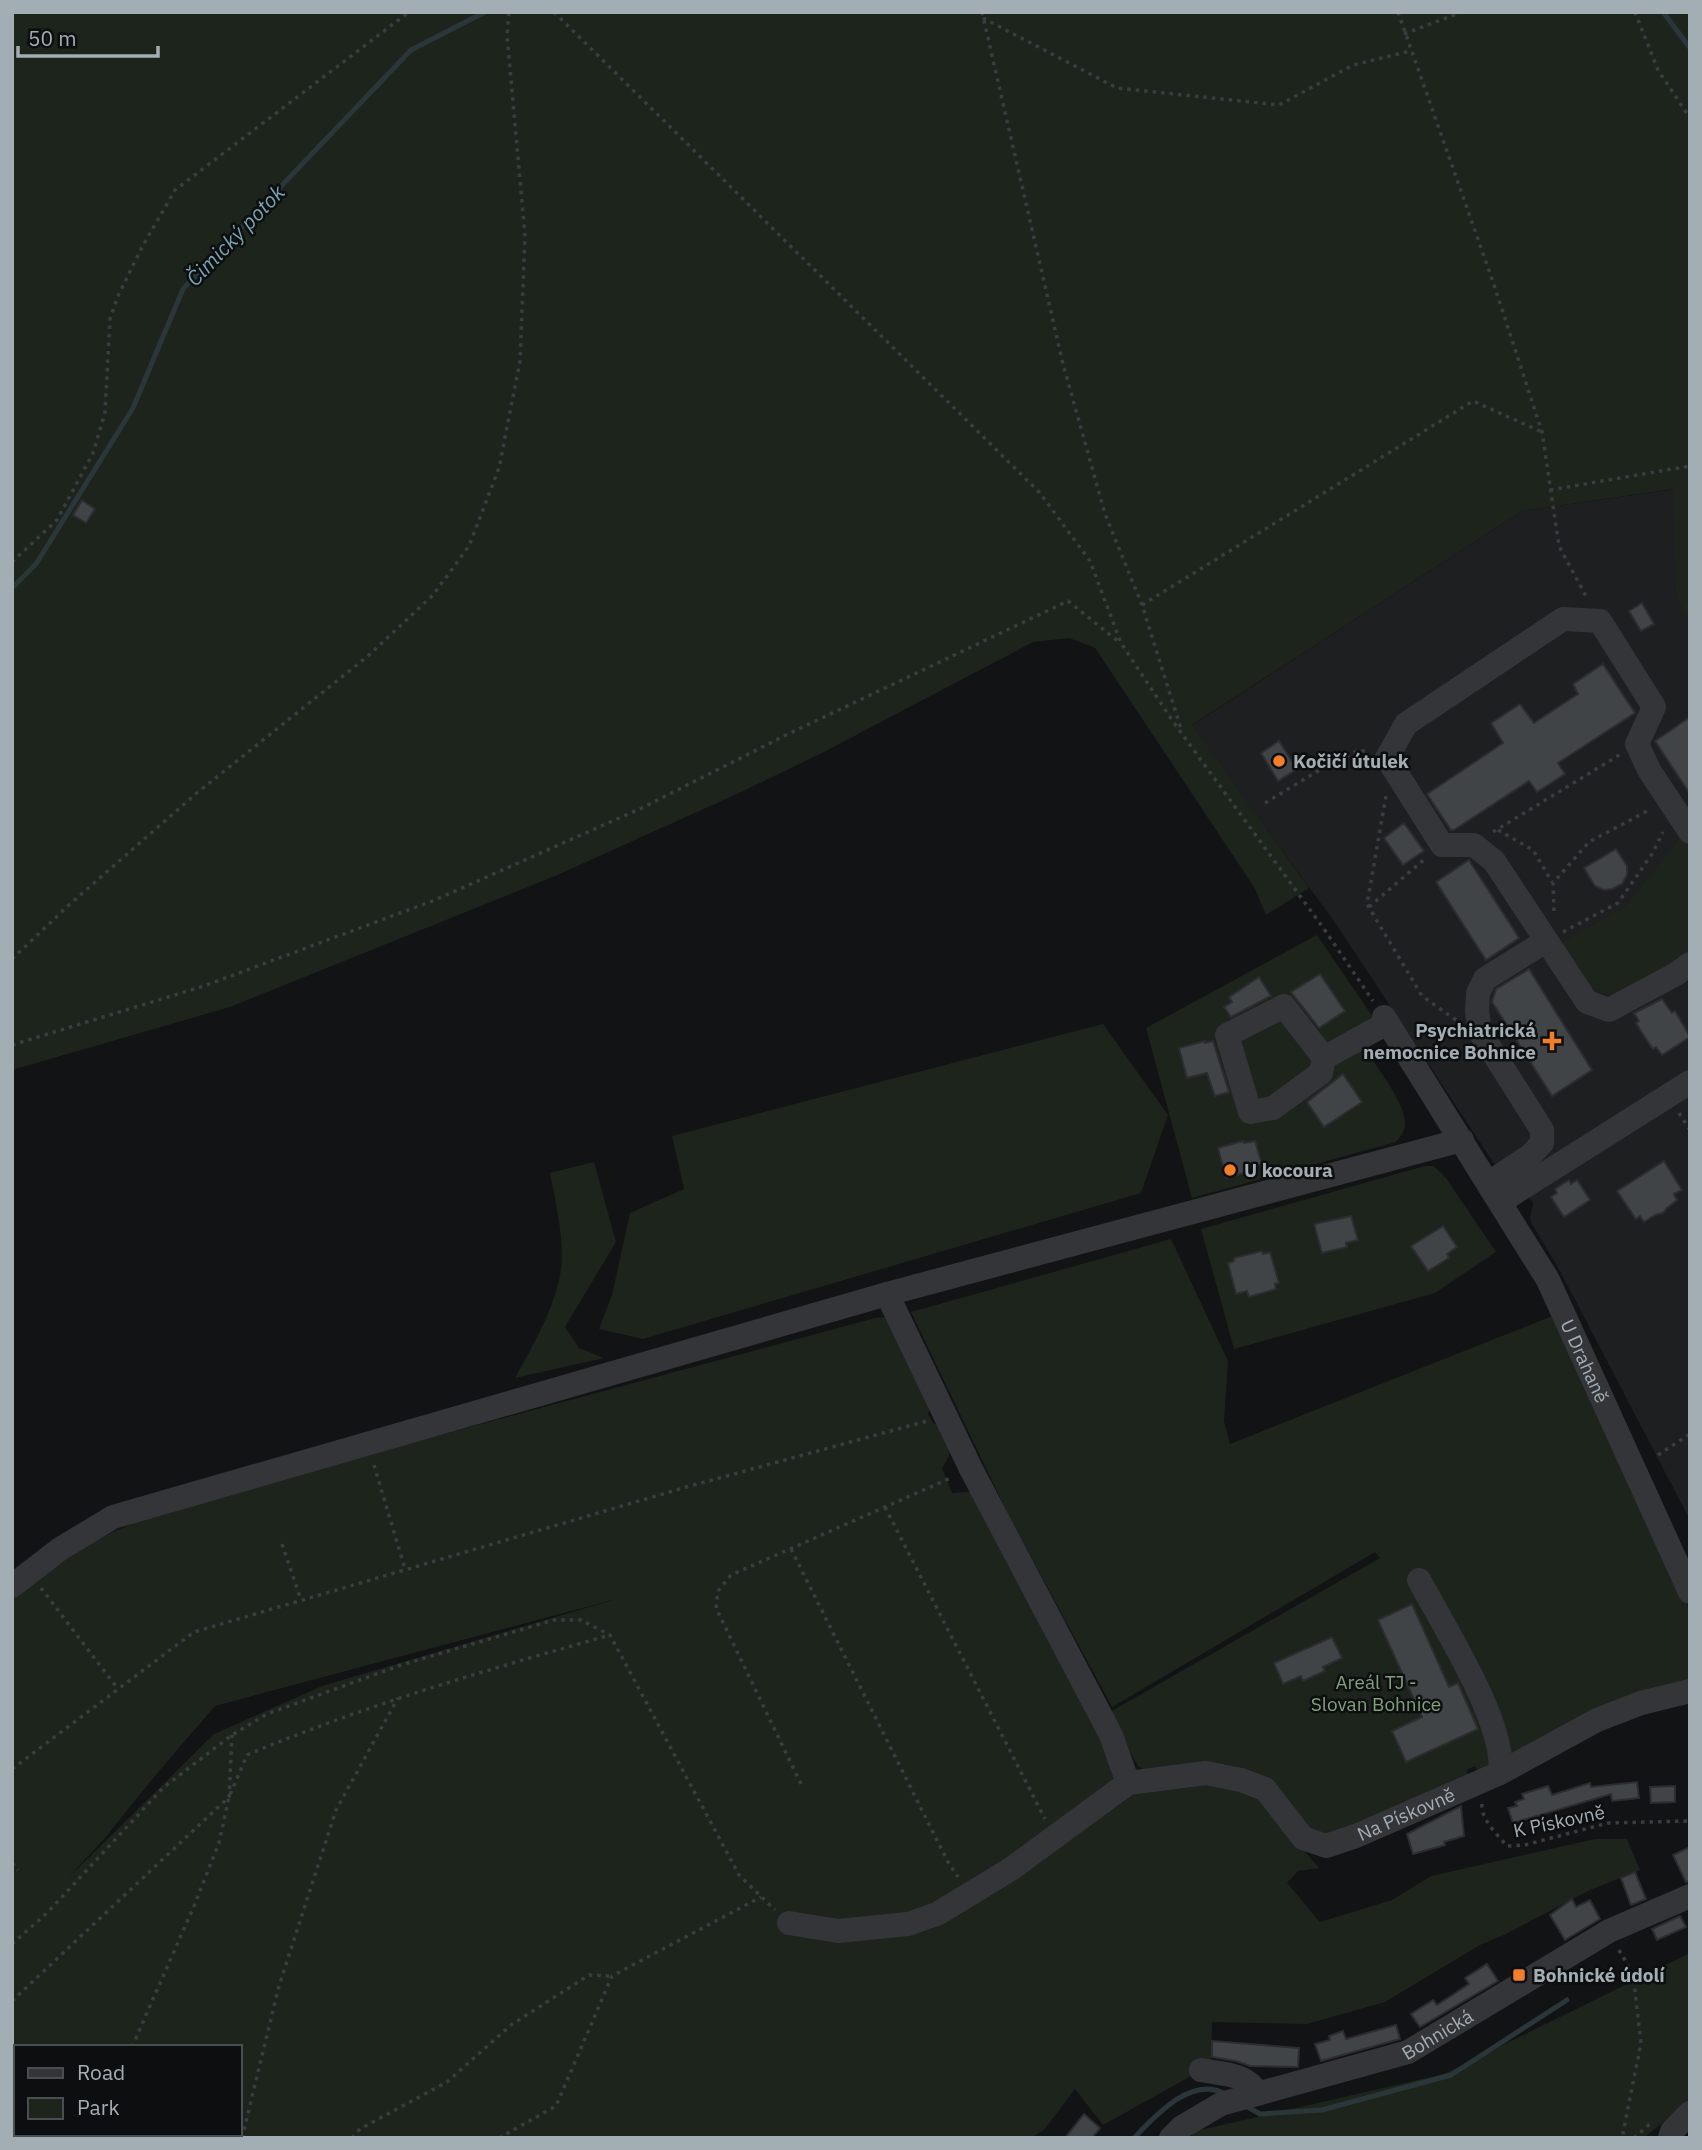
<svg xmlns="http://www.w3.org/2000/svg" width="1702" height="2150" font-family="'IBM Plex Sans',sans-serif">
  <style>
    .built { fill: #1e1f21 }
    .green { fill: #1d241c; fill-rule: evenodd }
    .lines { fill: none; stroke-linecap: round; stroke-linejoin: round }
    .stream { stroke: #2a3639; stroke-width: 5 }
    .building { fill: #414447; stroke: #2c2d30; stroke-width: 2 }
    .path { stroke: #393d40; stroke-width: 3.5; stroke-dasharray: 3.5 5; stroke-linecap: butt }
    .minor { stroke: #333539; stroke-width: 24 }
    .poi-dot { fill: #f37f2b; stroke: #0d0e0f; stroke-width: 2.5 }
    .labels { text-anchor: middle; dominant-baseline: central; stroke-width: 5; stroke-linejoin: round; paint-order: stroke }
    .poi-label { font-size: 19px; font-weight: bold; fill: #a3adb4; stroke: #0d0e0f; text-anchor: start }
    .street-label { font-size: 19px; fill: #a3adb4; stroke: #0d0e0f }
    .park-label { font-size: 19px; fill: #81a07a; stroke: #0d0e0f }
    .water-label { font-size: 21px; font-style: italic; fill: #7aa4b0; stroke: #0d0e0f }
  </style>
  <rect width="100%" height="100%" fill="#121314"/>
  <path class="built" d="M1690 487V1520L1559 1269 1532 1224 1530 1218 1533 1203 1513 1173 1497 1168 1336 924 1191 726 1522 511Z"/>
  <g class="green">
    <path d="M12 12H1690V621L1676 597 1673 489 1522 511 1192 725 1309 888 1266 915 1254 887 1095 648 1069 638 1033 642 822 753 737 794 555 876 230 1007 12 1070Z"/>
    <path d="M1681 837 1690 850V951L1678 961 1610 996 1587 984 1562 943 1627 905Z"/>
    <path d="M1317 935 1373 1017 1355 1035C1368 1055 1404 1099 1405 1122 1406 1131 1401 1136 1396 1142L1192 1198 1146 1028Z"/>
    <path d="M1103 1024 1168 1115 1141 1193 643 1339 599 1329 612 1295 630 1213 684 1189 672 1136Z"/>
    <path d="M594 1162 616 1242 565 1327 579 1348 604 1358 515 1378C532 1347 551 1315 559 1280 567 1247 556 1206 550 1173Z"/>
    <path d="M1425 1166H1434L1446 1178 1496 1252 1435 1293 1234 1349 1201 1229Z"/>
    <path d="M1171 1239 1228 1361 1224 1421 1230 1444 1555 1315 1690 1611V1694L1479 1773 1475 1766 1466 1770 1469 1778 1332 1838 1315 1836C1297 1814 1273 1775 1244 1769L1145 1770 1138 1766 1108 1713 1380 1558 1375 1552 1112 1707 1008 1514 911 1312Z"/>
    <path d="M887 1317 932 1404 928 1414 933 1423 944 1427C952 1444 953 1452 942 1468L952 1493 977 1491 1106 1739 1116 1782 1203 1779 1251 1788 1319 1868 1298 1871 1287 1883 1320 1922 1392 1900 1431 1876 1595 1839H1627L1640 1870 1590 1890 1506 1934 1480 1945 1385 2002 1307 2024 1212 2022 1211 2065 1103 2125 1075 2089 1044 2130 1031 2138H12V1597L61 1559 113 1532 166 1509 875 1318ZM620 1598 322 1686 214 1734 68 1878 105 1838 154 1777 215 1706ZM16 2047H240V2134H16Z"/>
    <path d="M1690 1953V2100L1644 2138H1190L1196 2131 1444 2074Z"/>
  </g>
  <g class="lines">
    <g class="stream">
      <path d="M1663 12 1690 48"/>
      <path d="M12 588 36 564 133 408 183 289 411 50 485 12"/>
      <path d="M1246 2106 1260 2114 1322 2110 1451 2075 1567 2000"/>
      <path d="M1134 2138C1155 2116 1192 2075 1225 2094"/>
    </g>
  </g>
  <g class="building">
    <path d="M82 500 95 509 86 523 73 515Z"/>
    <path d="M1642 603 1654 624 1641 631 1629 611Z"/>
    <path d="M1603 664 1635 713 1558 763 1565 774 1537 792 1529 781 1454 830H1451L1427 794 1503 743 1491 723 1520 704 1534 723 1578 694 1573 684Z"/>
    <path d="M1690 717V794L1655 741Z"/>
    <path d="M1279 741 1297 769 1278 781 1261 753Z"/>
    <path d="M1404 823 1424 851 1403 865 1384 838Z"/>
    <path d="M1616 849 1627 866V875L1622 884 1612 889 1604 890 1595 886 1584 868Z"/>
    <path d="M1469 860 1519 938 1486 960 1436 882Z"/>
    <path d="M1529 969 1592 1070 1552 1096 1492 1002 1496 989Z"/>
    <path d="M1320 974 1345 1011 1319 1028 1291 992Z"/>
    <path d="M1259 977 1271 996 1231 1017 1224 1007 1232 1002 1229 997Z"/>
    <path d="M1662 999 1672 1013 1675 1011 1690 1037 1662 1055 1656 1047 1653 1049 1644 1036 1636 1023 1639 1021 1634 1013Z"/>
    <path d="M1205 1041V1043L1213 1041 1229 1092 1215 1096 1207 1073 1187 1078 1179 1048Z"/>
    <path d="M1343 1074 1362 1102 1324 1127 1307 1102Z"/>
    <path d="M1243 1141 1244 1143 1255 1141 1262 1164 1250 1168 1251 1171 1226 1178 1218 1148Z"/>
    <path d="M1664 1161 1682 1190 1674 1194 1677 1200 1667 1208 1663 1213 1655 1215 1644 1222 1640 1216 1636 1219 1617 1191Z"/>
    <path d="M1569 1180 1571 1184 1577 1180 1590 1200 1564 1217 1551 1197 1557 1193 1555 1189Z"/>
    <path d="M1351 1216 1358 1240 1346 1243 1347 1247 1322 1253 1314 1224Z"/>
    <path d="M1443 1226 1457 1247 1447 1254 1449 1258 1428 1271 1411 1246Z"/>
    <path d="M1262 1251 1263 1254 1270 1252 1279 1283 1275 1284 1276 1289 1249 1297 1247 1291 1236 1294 1228 1263 1234 1261V1258Z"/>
    <path d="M1412 1604 1449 1687 1458 1683 1478 1729 1406 1762 1392 1731 1422 1717 1378 1620Z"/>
    <path d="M1332 1637 1342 1658 1323 1667 1325 1671 1303 1681 1301 1676 1283 1684 1274 1663Z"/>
    <path d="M1637 1782 1639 1798 1612 1801 1611 1794 1513 1823 1508 1808 1517 1806 1515 1802 1524 1799 1522 1794 1548 1786 1552 1795 1590 1783 1591 1787Z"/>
    <path d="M1675 1786V1802L1651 1803 1650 1787Z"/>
    <path d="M1461 1806 1464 1836 1444 1842 1445 1845 1413 1854 1407 1834Z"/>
    <path d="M1690 1847V1881L1686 1882 1673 1855Z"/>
    <path d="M1635 1872 1646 1899 1631 1905 1621 1878Z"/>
    <path d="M1572 1899 1576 1907 1590 1900 1600 1919 1565 1940 1550 1915Z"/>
    <path d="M1680 1916 1686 1927 1657 1940 1652 1929Z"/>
    <path d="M1487 1964 1498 1981 1420 2027 1411 2014 1433 2000 1437 2005 1469 1984 1465 1978Z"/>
    <path d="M1396 2025 1400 2039 1321 2061 1315 2044 1330 2040 1329 2036 1343 2031 1346 2039Z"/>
    <path d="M1212 2041 1299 2048 1298 2067 1250 2066 1236 2061 1212 2057Z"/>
    <path d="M1084 2114 1100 2128 1092 2138H1065Z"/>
  </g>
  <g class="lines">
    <g class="path">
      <path d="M554 12 1040 493 1090 561 1121 643 1174 723 1324 929 1373 1001"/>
      <path d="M982 12 1063 364 1105 514 1142 605 1181 729"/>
      <path d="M1398 12 1493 282 1542 432 1559 546 1588 600"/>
      <path d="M1635 12 1658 70 1690 118"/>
      <path d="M983 18 1117 88 1279 105 1353 65 1410 51"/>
      <path d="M1404 34 1462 12"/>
      <path d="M1550 490 1690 466"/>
      <path d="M12 562 57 520 93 453 105 413 110 319 118 296 142 247 175 190 409 12"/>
      <path d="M1142 605 1473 401 1542 432"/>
      <path d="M1386 796 1367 904 1422 996 1456 1020"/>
      <path d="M1265 803 1318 771 1359 750 1368 752"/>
      <path d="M1498 830 1533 850 1552 882"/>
      <path d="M1493 832 1621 754"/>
      <path d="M1369 907 1427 857"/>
      <path d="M1554 911 1553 883 1589 842 1651 809"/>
      <path d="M1563 932 1618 903 1652 854 1663 832"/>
      <path d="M12 959 69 905 198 792 368 656 433 595 469 546 499 468 520 361 525 236 507 35 509 12"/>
      <path d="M12 1045 204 986 435 900 644 807 782 737 1068 601 1119 642"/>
      <path d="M1679 1113 1690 1130"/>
      <path d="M1658 1455 1690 1434"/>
      <path d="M374 1465 405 1569"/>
      <path d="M885 1507 1045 1819"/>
      <path d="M282 1544 301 1600"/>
      <path d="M791 1549 948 1862 958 1877"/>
      <path d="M41 1588 118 1689"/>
      <path d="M12 1769 194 1632 683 1488 927 1421"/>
      <path d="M801 1784 716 1608 718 1591 731 1575 953 1477"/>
      <path d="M1482 1804C1481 1820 1497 1834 1507 1846L1525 1845 1608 1823 1690 1821"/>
      <path d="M12 1863 18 1870"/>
      <path d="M12 1944 47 1913 164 1787 232 1735 267 1714 401 1665 554 1620H581L610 1635 739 1875 775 1910"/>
      <path d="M1619 1950 1633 1974 1641 2043 1622 2138"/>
      <path d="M12 2001 229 1797 232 1735"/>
      <path d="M132 2047 194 1906 219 1843 229 1797 247 1755C365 1705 487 1670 610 1635"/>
      <path d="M109 2138V2134"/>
      <path d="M242 2138 279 1986 336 1810 398 1698"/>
      <path d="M352 2138 360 2129 447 2082 511 2025 589 1975 612 1976"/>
      <path d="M499 2138 556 2106 612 1976 761 1897"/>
      <path d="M1634 2138 1651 2123"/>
    </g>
    <g class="minor">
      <path d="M1690 832 1649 770 1637 744 1654 707 1600 621 1563 619 1406 724 1387 758 1442 845H1474L1494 861 1587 1002 1609 1010 1676 974 1690 964"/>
      <path id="s1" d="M1384 1017 1548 1280 1690 1592"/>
      <path d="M1324 1058 1321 1073 1273 1108 1250 1112 1227 1035 1284 1006 1324 1058 1387 1023"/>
      <path d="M1489 1183 1531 1155 1542 1143V1130L1480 1032 1477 1011 1478 993 1485 979 1546 941"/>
      <path d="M1500 1202 1690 1082"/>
      <path d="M887 1294 971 1469 1111 1735 1128 1783"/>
      <path d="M1419 1580C1443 1625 1507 1725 1500 1773"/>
      <path d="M12 1586 60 1549 113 1517 887 1294 1462 1140"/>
      <path id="s2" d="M789 1923 838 1931 908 1924 937 1914 1011 1869 1128 1783 1206 1773 1241 1780 1265 1789 1303 1838 1326 1846 1356 1836 1500 1773 1597 1720 1641 1703 1690 1691"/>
      <path d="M1201 2070C1221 2074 1247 2073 1257 2093"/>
      <path id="s3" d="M1171 2138 1182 2127 1221 2104 1408 2052 1609 1931 1690 1896"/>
      <path d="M1670 2138 1672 2131 1690 2113"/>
    </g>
  </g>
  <g class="poi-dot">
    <circle cx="1279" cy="761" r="7"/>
    <path d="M1548.5 1030.5h7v7h7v7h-7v7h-7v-7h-7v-7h7z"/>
    <circle cx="1230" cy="1170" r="7"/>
    <rect x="1512" y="1968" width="14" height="14" rx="3.5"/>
  </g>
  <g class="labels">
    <g class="poi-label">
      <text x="1293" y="761">Kočičí útulek</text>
      <text x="1536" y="1030" text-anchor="end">Psychiatrická<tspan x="1536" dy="22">nemocnice Bohnice</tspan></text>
      <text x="1244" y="1170">U kocoura</text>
      <text x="1533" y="1975">Bohnické údolí</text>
    </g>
    <g class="street-label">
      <text stroke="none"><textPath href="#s1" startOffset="399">U Drahaně</textPath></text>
      <text stroke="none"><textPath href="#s2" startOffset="695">Na Pískovně</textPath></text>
      <text transform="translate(1559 1821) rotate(-12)">K Pískovně</text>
      <text stroke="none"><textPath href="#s3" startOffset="289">Bohnická</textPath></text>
    </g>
    <g class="park-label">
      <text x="1376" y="1682">Areál TJ -<tspan x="1376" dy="22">Slovan Bohnice</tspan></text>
    </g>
    <g class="water-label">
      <text transform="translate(235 235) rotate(-46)">Čimický potok</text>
    </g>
  </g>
  <rect width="1702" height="2150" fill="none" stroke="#a3adb4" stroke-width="28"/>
  <rect x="14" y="2045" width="228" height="91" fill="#0d0e0f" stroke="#494e51" stroke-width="2"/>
  <rect x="28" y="2068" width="35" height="10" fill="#333539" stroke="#494e51" stroke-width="2"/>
  <text x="77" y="2080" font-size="21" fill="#a3adb4">Road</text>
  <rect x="28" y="2098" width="35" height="21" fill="#1d241c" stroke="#494e51" stroke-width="2"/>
  <text x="77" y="2115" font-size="21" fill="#a3adb4">Park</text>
  <path d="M18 46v10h140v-10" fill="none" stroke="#a3adb4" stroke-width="3.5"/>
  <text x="28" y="46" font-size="21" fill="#a3adb4" stroke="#0d0e0f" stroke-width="5" paint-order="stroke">50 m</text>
</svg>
